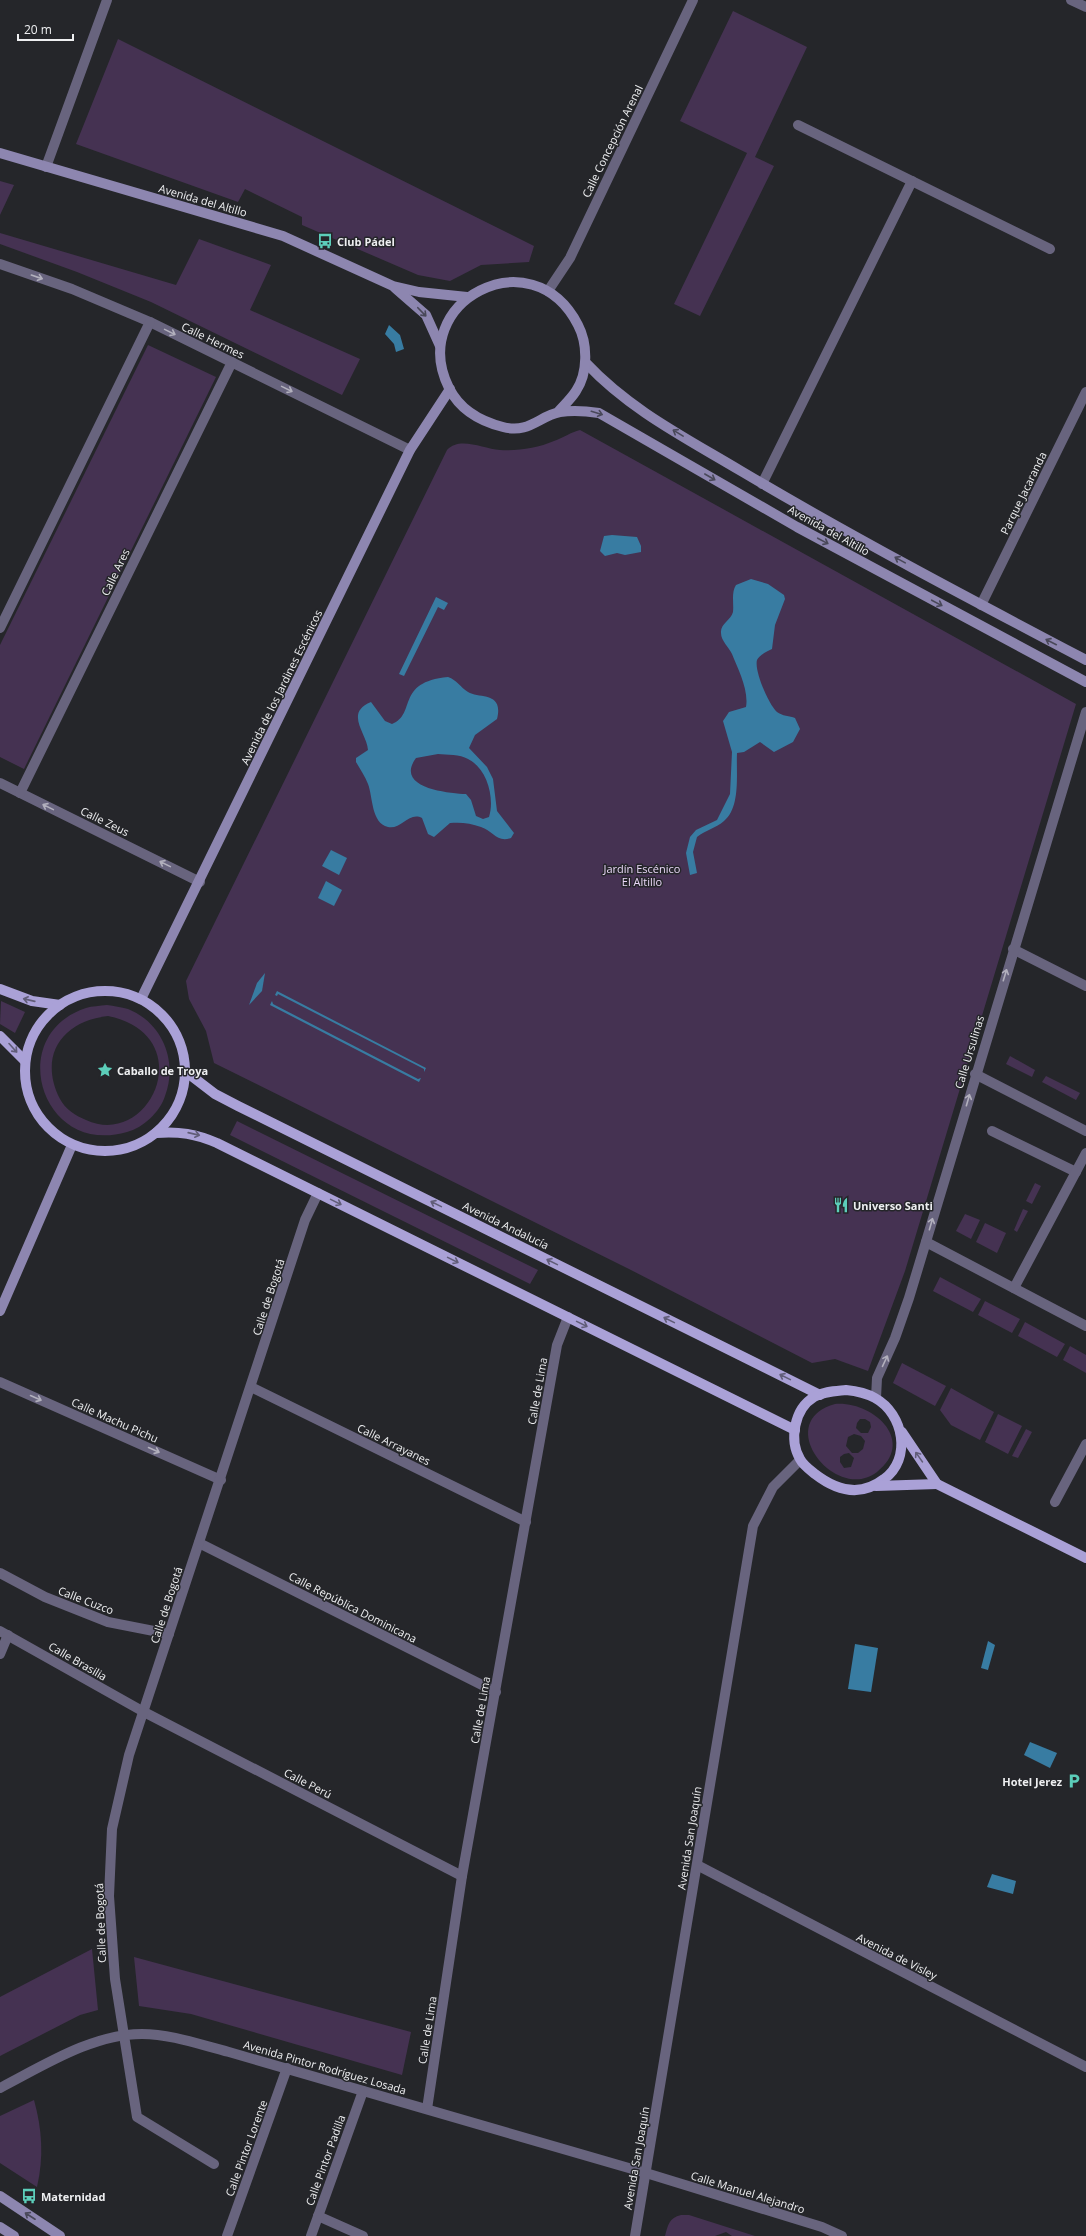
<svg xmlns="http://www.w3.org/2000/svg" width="1086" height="2236" font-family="'Open Sans',sans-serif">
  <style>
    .green { fill: #453252; fill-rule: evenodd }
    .water { fill: #387ca2; fill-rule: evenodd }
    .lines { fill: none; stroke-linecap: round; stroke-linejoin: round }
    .street { stroke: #68647e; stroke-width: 10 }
    .secondary { stroke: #8d86b0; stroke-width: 10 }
    .primary { stroke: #aaa1d7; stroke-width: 10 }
    .oneway { stroke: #b2b0bd }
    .oneway2 { stroke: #494859 }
    .oneway3 { stroke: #615d78 }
    .labels { text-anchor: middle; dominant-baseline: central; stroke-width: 3; stroke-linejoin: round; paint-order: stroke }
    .street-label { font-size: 11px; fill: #eeeff1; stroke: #25262a }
    .poi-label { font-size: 11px; font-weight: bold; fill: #eeeff1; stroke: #25262a; text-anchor: start }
    .park-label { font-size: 11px; fill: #e8d6f6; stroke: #25262a }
  </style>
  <rect width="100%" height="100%" fill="#25262a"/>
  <g class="green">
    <path d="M733 11 807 47 755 157 774 166 700 316 674 304 747 153 680 121Z"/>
    <path d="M118 39 534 246 529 262 481 265 450 281 418 275 302 225V217L245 189 238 202 76 144Z"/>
    <path d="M0 181 14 185 0 215Z"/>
    <path d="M0 233 176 285 199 239 271 265 250 310 360 359 342 395 151 302 77 272 0 244Z"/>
    <path d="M148 345 216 377 24 769 0 757V645Z"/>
    <path d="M580 430 1076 704 905 1271 868 1371 835 1359 812 1363 629 1269 214 1063 206 1031 189 999 186 981 447 450C460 436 483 449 500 450 518 451 538 448 554 441 563 438 571 432 580 430Z"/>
    <path d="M1 1001 25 1012 15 1033 0 1024Z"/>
    <path d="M107 1005C114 1006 121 1007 128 1009 163 1023 178 1062 165 1096 160 1112 143 1128 127 1132 41 1157 4 1035 86 1008 92 1006 100 1006 107 1005ZM108 1016C201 1035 151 1150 86 1120 76 1116 65 1109 60 1099 38 1056 62 1021 108 1016Z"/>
    <path d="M1010 1056 1035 1070 1032 1077 1006 1064Z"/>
    <path d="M1046 1076 1080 1093 1076 1100 1042 1082Z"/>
    <path d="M237 1121 538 1270 530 1284 230 1135Z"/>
    <path d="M1035 1183 1041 1186 1032 1204 1026 1201Z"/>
    <path d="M1023 1209 1028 1211 1017 1232 1014 1230Z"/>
    <path d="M965 1214 980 1220 971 1239 956 1231Z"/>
    <path d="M985 1223 1006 1233 997 1253 976 1242Z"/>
    <path d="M940 1277 981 1299 973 1312 933 1291Z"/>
    <path d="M985 1301 1020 1319 1012 1333 978 1315Z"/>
    <path d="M1025 1322 1065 1344 1057 1357 1018 1336Z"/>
    <path d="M1070 1346 1086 1355V1373L1063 1360Z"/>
    <path d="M902 1363 946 1386 935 1406 893 1383Z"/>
    <path d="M951 1388 994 1412 980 1440 951 1425 940 1410Z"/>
    <path d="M835 1404C873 1401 917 1441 877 1472 836 1504 771 1422 835 1404ZM860 1419H865L870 1422 871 1427 868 1433H861L856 1428 857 1423ZM854 1434 861 1436 865 1441 863 1449 858 1453H852L846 1446 848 1437ZM849 1453 854 1458 851 1467 844 1468 840 1462V1457L844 1454Z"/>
    <path d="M998 1414 1022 1426 1008 1454 985 1442Z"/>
    <path d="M1026 1429 1032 1432 1018 1458 1012 1456Z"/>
    <path d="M92 1949 98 2010 80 2015 0 2056V1997Z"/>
    <path d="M134 1957 411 2032 402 2075 191 2014 139 2006Z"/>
    <path d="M34 2100C42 2129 44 2157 37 2187L0 2163V2116Z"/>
    <path d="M681 2215H689L755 2236H732L726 2232 715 2236H665C668 2225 669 2218 681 2215Z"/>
  </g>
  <g class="water">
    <path d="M389 325 400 335 404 349 396 352 394 344 385 334Z"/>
    <path d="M612 535 637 537 641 546V552L625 555 617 553 605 556 600 551 604 536Z"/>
    <path d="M751 579 768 584 784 595 785 599 775 625 772 649C768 651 759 655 757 660 754 671 769 705 777 712 782 716 790 716 795 718L800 729 793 742 774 752 760 742 744 752 737 753C736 773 741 807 724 821 716 828 706 830 697 837L693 852 697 873 690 875 686 853 690 837 696 830 717 820 730 794 732 752 723 721 729 712 746 707C749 690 738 669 732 654 729 647 721 641 721 633 720 624 731 620 733 612 734 603 731 593 736 585Z"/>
    <path d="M436 597 448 603 444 610 438 607 404 676 399 674Z"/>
    <path d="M448 677C457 680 460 687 468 692 479 699 504 691 497 719L475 735 469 748 487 767 493 779 497 811 514 833 511 838C497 843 493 831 481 827 471 823 460 822 450 823L434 837 428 834 422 818C409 811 401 830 388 827 371 823 373 797 368 784 365 776 360 769 356 762V758L368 750C367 733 344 713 371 702L385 721 392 724C417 714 395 682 448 677ZM438 754C447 755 460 754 468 759 487 768 495 798 489 817L483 819 476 816 471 800 466 794C448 793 394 788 416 758Z"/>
    <path d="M331 850 347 858 339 875 322 866Z"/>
    <path d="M326 881 342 890 334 906 318 898Z"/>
    <path d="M265 973 262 991 249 1005 257 983Z"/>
    <path d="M277 991 426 1068 424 1072V1069L278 994 277 996 275 995Z"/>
    <path d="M272 1001 273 1004 418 1079 421 1078 419 1082 270 1005Z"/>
    <path d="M988 1641 995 1645 988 1670 981 1668Z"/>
    <path d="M855 1644 878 1648 871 1692 848 1689Z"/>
    <path d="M1030 1742 1057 1753 1050 1768 1024 1755Z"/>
    <path d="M992 1874 1016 1881 1013 1894 987 1887Z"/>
  </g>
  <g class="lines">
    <g class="street">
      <path d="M1071 0 1086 7"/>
      <path d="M798 125 1050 249"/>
      <path d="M46 167 107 0"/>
      <path d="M0 264 72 289 150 322 410 450"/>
      <path d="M548 291 570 258 693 0"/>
      <path d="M762 484 912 181"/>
      <path d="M981 605 1086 392"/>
      <path d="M0 628 150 322"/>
      <path d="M0 783 200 882"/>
      <path d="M20 793 232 362"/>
      <path d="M1013 949 1086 986"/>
      <path d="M975 1074 1086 1131"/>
      <path d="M992 1131 1076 1172"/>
      <path d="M926 1242 1086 1326"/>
      <path d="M1014 1288 1086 1153"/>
      <path d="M0 1382 221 1480"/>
      <path d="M251 1387 526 1522"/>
      <path d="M876 1398 877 1378 895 1338 909 1298 1086 712"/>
      <path d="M1055 1502 1086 1444"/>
      <path d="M199 1543 496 1692"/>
      <path d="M0 1573 45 1597 108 1622 169 1634"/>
      <path d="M0 1631 144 1712 462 1876"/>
      <path d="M0 1654 8 1635"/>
      <path d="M697 1865 1086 2067"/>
      <path d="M0 2088C43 2066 92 2034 142 2034 171 2034 201 2045 229 2052L646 2173 822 2227 842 2236"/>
      <path d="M427 2109 462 1876 557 1345 568 1317"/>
      <path d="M214 2164 137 2117 115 1979 109 1896 112 1829 129 1755 305 1220 318 1193"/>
      <path d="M318 2216 363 2236"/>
      <path d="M227 2236 287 2068"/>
      <path d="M311 2236 363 2091"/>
      <path d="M635 2236 753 1526 773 1487 800 1460"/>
    </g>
    <g class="secondary">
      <path d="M0 153 283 236 393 286 419 292 467 297"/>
      <path d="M395 288 426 315 440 346"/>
      <path d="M586 363C630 410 686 438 741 471 854 538 970 599 1086 660"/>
      <path d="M558 412C564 405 571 399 576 391 588 373 588 344 578 325 532 235 406 302 449 388 460 410 479 421 503 427 529 434 539 416 560 412 573 410 586 411 599 413L797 527 1086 682"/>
      <path d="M141 999 410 450 450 389"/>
      <path d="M0 1311 72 1145"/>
      <path d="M0 2196 60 2236"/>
      <path d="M0 2227 14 2236"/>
    </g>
    <g class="primary">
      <path d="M0 989 32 1001 60 1005"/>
      <circle cx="105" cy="1071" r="80"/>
      <path d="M0 1036 25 1061"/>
      <path d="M185 1071 215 1094 238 1106 820 1395"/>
      <path d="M156 1133C179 1131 196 1134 217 1143L795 1430"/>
      <path d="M846 1390C856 1391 866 1393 875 1398 904 1414 912 1459 884 1479 861 1497 837 1491 815 1474 810 1470 803 1465 800 1459 789 1440 794 1409 814 1397 824 1391 836 1391 846 1390Z"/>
      <path d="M902 1432 937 1484 1086 1558"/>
      <path d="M876 1486 937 1484"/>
    </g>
  </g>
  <defs><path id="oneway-shaft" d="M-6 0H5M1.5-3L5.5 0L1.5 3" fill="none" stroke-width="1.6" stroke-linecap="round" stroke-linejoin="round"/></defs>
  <g class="oneway">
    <use href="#oneway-shaft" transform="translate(37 277) rotate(19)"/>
    <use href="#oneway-shaft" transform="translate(170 332) rotate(26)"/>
    <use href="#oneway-shaft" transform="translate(287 389) rotate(26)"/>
    <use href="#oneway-shaft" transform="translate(48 807) rotate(-154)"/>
    <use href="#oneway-shaft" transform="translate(165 864) rotate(-154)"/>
    <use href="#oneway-shaft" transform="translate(1005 975) rotate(-73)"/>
    <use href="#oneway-shaft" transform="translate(968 1100) rotate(-74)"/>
    <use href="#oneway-shaft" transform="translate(931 1224) rotate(-74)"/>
    <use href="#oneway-shaft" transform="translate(885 1361) rotate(-65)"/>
    <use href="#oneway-shaft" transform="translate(36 1398) rotate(24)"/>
    <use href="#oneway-shaft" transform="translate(154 1450) rotate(24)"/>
  </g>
  <g class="oneway2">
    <use href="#oneway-shaft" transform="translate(422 312) rotate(46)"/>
    <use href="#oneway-shaft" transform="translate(597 413) rotate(17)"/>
    <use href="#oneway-shaft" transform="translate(678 433) rotate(-149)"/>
    <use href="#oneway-shaft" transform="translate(710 477) rotate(30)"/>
    <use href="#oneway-shaft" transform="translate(823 541) rotate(28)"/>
    <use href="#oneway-shaft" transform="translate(900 560) rotate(-151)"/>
    <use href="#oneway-shaft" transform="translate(937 603) rotate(28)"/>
    <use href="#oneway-shaft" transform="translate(1051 642) rotate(-153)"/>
    <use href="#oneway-shaft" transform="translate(30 2216) rotate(-147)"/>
  </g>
  <g class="oneway3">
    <use href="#oneway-shaft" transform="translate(29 1000) rotate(-167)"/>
    <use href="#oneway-shaft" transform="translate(13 1048) rotate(48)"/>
    <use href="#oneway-shaft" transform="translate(194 1134) rotate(13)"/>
    <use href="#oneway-shaft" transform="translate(336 1202) rotate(26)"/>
    <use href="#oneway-shaft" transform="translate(436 1204) rotate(-154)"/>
    <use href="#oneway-shaft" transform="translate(453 1260) rotate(26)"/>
    <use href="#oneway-shaft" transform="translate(552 1262) rotate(-154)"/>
    <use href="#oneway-shaft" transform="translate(669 1320) rotate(-154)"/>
    <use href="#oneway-shaft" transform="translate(582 1324) rotate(26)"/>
    <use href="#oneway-shaft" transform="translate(785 1377) rotate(-154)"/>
    <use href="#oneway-shaft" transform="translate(919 1457) rotate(-125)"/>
  </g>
  <defs>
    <g id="bus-bare" transform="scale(1.2)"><path d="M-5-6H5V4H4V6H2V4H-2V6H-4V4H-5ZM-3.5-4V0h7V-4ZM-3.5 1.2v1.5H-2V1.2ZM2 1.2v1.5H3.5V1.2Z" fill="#5cceba" stroke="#25262a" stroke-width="2.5" paint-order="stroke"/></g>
    <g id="sight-bare" transform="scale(1.2)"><path d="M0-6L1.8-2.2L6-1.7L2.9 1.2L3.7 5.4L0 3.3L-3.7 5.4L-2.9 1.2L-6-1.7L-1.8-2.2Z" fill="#5cceba" stroke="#25262a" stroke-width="2.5" paint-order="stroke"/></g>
    <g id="restaurant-bare" transform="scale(1.2)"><path d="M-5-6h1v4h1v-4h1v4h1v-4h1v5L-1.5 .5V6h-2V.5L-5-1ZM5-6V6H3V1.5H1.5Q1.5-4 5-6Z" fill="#5cceba" stroke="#25262a" stroke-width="2.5" paint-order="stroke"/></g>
    <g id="parking-bare" transform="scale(1.2)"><path d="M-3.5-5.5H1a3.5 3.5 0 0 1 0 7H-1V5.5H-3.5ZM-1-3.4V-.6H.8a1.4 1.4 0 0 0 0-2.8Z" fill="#5cceba" stroke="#25262a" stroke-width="2.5" paint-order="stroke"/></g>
  </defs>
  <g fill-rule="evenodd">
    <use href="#bus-bare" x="325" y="241"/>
    <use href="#sight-bare" x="105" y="1070"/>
    <use href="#restaurant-bare" x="841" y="1205"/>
    <use href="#parking-bare" x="1074" y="1781"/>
    <use href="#bus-bare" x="29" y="2196"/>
  </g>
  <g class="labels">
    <g class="street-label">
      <text transform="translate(612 141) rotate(-64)">Calle Concepción Arenal</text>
      <text transform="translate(203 200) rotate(16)">Avenida del Altillo</text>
      <text transform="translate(213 340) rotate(26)">Calle Hermes</text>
      <text transform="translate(1023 493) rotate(-64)">Parque Jacaranda</text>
      <text transform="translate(829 530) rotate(29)">Avenida del Altillo</text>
      <text transform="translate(115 572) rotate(-64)">Calle Ares</text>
      <text transform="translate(281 687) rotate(-64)">Avenida de los Jardines Escénicos</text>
      <text transform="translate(105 821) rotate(26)">Calle Zeus</text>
      <text transform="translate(969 1052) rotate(-73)">Calle Ursulinas</text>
      <text transform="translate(506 1225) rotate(26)">Avenida Andalucía</text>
      <text transform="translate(268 1297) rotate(-72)">Calle de Bogotá</text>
      <text transform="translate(537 1391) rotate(-80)">Calle de Lima</text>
      <text transform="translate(115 1420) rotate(24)">Calle Machu Pichu</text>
      <text transform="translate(394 1444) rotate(26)">Calle Arrayanes</text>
      <text transform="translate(86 1600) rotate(21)">Calle Cuzco</text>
      <text transform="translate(166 1605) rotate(-72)">Calle de Bogotá</text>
      <text transform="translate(353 1607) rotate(27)">Calle República Dominicana</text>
      <text transform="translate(78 1661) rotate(30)">Calle Brasilia</text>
      <text transform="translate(480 1710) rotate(-80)">Calle de Lima</text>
      <text transform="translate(308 1783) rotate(27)">Calle Perú</text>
      <text transform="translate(689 1838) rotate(-81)">Avenida San Joaquín</text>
      <text transform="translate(100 1923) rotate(-92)">Calle de Bogotá</text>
      <text transform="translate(897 1956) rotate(27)">Avenida de Visley</text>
      <text transform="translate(427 2030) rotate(-81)">Calle de Lima</text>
      <text transform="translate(325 2067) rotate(16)">Avenida Pintor Rodríguez Losada</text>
      <text transform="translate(246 2148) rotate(-70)">Calle Pintor Lorente</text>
      <text transform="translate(636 2158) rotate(-80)">Avenida San Joaquín</text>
      <text transform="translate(325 2160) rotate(-70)">Calle Pintor Padilla</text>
      <text transform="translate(748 2192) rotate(17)">Calle Manuel Alejandro</text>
    </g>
    <g class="poi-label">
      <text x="337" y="241">Club Pádel</text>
      <text x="117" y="1070">Caballo de Troya</text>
      <text x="853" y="1205">Universo Santi</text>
      <text x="1062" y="1781" text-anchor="end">Hotel Jerez</text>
      <text x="41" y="2196">Maternidad</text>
    </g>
    <g class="park-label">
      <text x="642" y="868">Jardín Escénico<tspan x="642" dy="13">El Altillo</tspan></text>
    </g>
  </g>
  <path d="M18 34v6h55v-6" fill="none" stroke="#eeeff1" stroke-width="2"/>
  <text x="24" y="34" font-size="12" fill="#eeeff1" stroke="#25262a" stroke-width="3" paint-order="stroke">20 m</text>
</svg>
